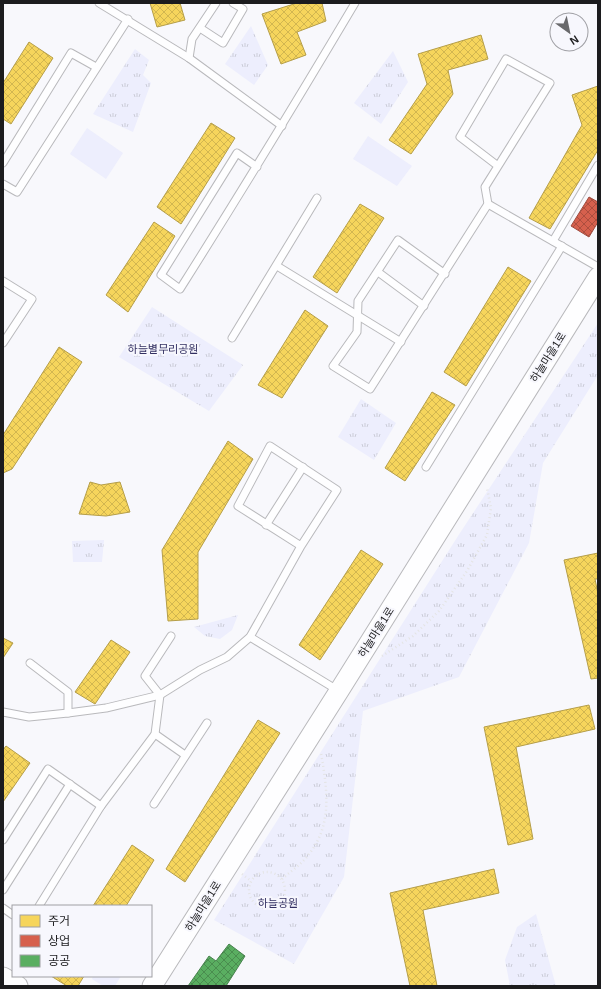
<svg xmlns="http://www.w3.org/2000/svg" width="601" height="989" font-family="Arial,'Noto Sans KR',sans-serif">
  <style>
    .green { fill: #edeefd }
    .park { fill: url(#park-tufts) }
    .homes { fill: url(#homes-cross-hatch); stroke: #b59e49 }
    .shops { fill: url(#shops-cross-hatch); stroke: #9e4c3f }
    .public { fill: url(#public-cross-hatch); stroke: #47824d }
    .lines { fill: none; stroke-linecap: round; stroke-linejoin: round }
    .service-casing { stroke: #b9b9bc; stroke-width: 9 }
    .tertiary-casing { stroke: #b9b9bc; stroke-width: 21 }
    .path { stroke: #e4e4e4; stroke-width: 2.5; stroke-dasharray: 1 3; stroke-linecap: butt }
    .service { stroke: #fefeff; stroke-width: 7 }
    .tertiary { stroke: #fefeff; stroke-width: 19 }
    .labels { text-anchor: middle; dominant-baseline: central; stroke-width: 4; stroke-linejoin: round; paint-order: stroke }
    .park-label { font-size: 11px; fill: #333062; stroke: #f7f7fd }
    .street-label { font-size: 11px; fill: #1c1c1e; stroke: #f7f7fd }
  </style>
  <defs>
    <pattern id="park-tufts" width="24" height="20" patternUnits="userSpaceOnUse"><rect width="24" height="20" fill="#edeefd"/><path d="M3 7l-1-3M5 7V3M7 7l1-3M15 17l-1-3M17 17v-4M19 17l1-3" fill="none" stroke="#cbccd8"/></pattern>
    <pattern id="homes-cross-hatch" width="8" height="8" patternUnits="userSpaceOnUse"><rect width="8" height="8" fill="#f6d55c"/><path d="M0 0l8 8M0 8l8-8" fill="none" stroke="#d2b650"/></pattern>
    <pattern id="shops-cross-hatch" width="8" height="8" patternUnits="userSpaceOnUse"><rect width="8" height="8" fill="#d6604d"/><path d="M0 0l8 8M0 8l8-8" fill="none" stroke="#ad4e3f"/></pattern>
    <pattern id="public-cross-hatch" width="8" height="8" patternUnits="userSpaceOnUse"><rect width="8" height="8" fill="#5aae61"/><path d="M0 0l8 8M0 8l8-8" fill="none" stroke="#4a8d4f"/></pattern>
  </defs>
  <rect width="100%" height="100%" fill="#f8f8fc"/>
  <g class="green">
    <path d="M87 128 123 153 106 179 70 154Z"/>
    <path d="M368 136 412 166 397 186 353 159Z"/>
    <path d="M93 976H121L115 986H103L92 979Z"/>
  </g>
  <g class="park">
    <path d="M251 26 268 65 254 85 225 64Z"/>
    <path d="M135 49 149 60 143 75 151 83 133 132 93 114Z"/>
    <path d="M393 51 408 82 381 124 354 103Z"/>
    <path d="M152 307 243 365 209 411 119 357Z"/>
    <path d="M598 323V375L543 463 529 543 459 677 363 711 344 877 294 964 214 920 458 536Z"/>
    <path d="M361 399 396 423 374 460 338 437Z"/>
    <path d="M104 540 102 562H73L72 541Z"/>
    <path d="M238 615 232 630 220 639 205 636 194 627Z"/>
    <path d="M536 914 556 986H510L505 960 517 927Z"/>
  </g>
  <g class="homes">
    <path d="M150 3H180L185 20 157 27Z"/>
    <path d="M297 3H322L326 21 297 32 306 55 281 64 262 14Z"/>
    <path d="M481 35 488 59 448 70 453 94 411 154 389 140 427 84 418 54Z"/>
    <path d="M29 42 53 58 11 124 3 119V83Z"/>
    <path d="M598 86V150L550 229 529 218 582 125 572 95Z"/>
    <path d="M211 123 235 138 181 224 157 207Z"/>
    <path d="M360 204 384 218 337 293 313 277Z"/>
    <path d="M154 222 175 236 128 312 106 295Z"/>
    <path d="M508 267 531 281 466 386 444 372Z"/>
    <path d="M305 310 328 326 282 398 258 385Z"/>
    <path d="M59 347 82 362 12 469 3 473V435Z"/>
    <path d="M432 392 455 405 405 481 385 468Z"/>
    <path d="M228 441 253 459 198 552V619L168 621 162 550Z"/>
    <path d="M90 482 101 485 120 482 130 512 106 516 79 514Z"/>
    <path d="M361 550 383 564 320 660 299 645Z"/>
    <path d="M598 553V579H595L598 594V678L591 679 564 560Z"/>
    <path d="M3 638 13 643 3 658Z"/>
    <path d="M111 640 130 652 95 704 75 692Z"/>
    <path d="M589 705 595 729 516 747 533 839 508 845 484 727Z"/>
    <path d="M258 720 280 733 185 882 166 869Z"/>
    <path d="M6 746 30 763 3 802V750Z"/>
    <path d="M132 845 154 860 126 906H93Z"/>
    <path d="M494 869 499 893 423 910 437 986H410L390 893Z"/>
    <path d="M51 976H84L78 986H67Z"/>
  </g>
  <path class="shops" d="M589 197 598 202V222L589 237 571 226Z"/>
  <path class="public" d="M229 944 245 956 226 986H188L209 956 216 961Z"/>
  <g class="lines">
    <g class="service-casing">
      <g id="service">
        <path d="M99 3 189 58 282 126"/>
        <path d="M200 28 223 43 243 9 233 3"/>
        <path d="M189 58 192 39 216 3"/>
        <path d="M3 163 71 53 96 67"/>
        <path d="M257 167 237 153 161 275 180 289C240 194 298 99 355 3"/>
        <path d="M3 184 17 192 128 19"/>
        <path d="M488 204 598 267"/>
        <path d="M553 241 598 165"/>
        <path d="M277 266 401 342"/>
        <path d="M378 272 424 306"/>
        <path d="M445 274 398 240 358 301 357 332 333 366 370 389 488 204 485 187 550 83 506 59 460 137 498 166"/>
        <path d="M3 281 32 299 3 343"/>
        <path d="M232 338 317 198"/>
        <path d="M426 467 562 246"/>
        <path d="M266 525 303 467"/>
        <path d="M250 637 339 691"/>
        <path d="M30 663 68 692V713"/>
        <path d="M3 712 29 717 68 713 106 708 160 695 200 670 227 657 250 637 301 546 337 490 270 446 238 506 301 546"/>
        <path d="M155 734 185 755"/>
        <path d="M154 804 207 723"/>
        <path d="M3 840 48 769 101 806"/>
        <path d="M3 890 70 784"/>
        <path d="M39 906 101 806 155 734 160 695 145 676 171 636"/>
        <path d="M3 908 13 915"/>
      </g>
    </g>
    <g class="tertiary-casing">
      <g id="tertiary">
        <path d="M3 977 18 986"/>
        <path d="M152 986 339 691 598 277"/>
      </g>
    </g>
    <g class="path">
      <path d="M382 656 413 636 439 611 467 571 487 535 491 508 487 488"/>
      <circle cx="267" cy="890" r="18"/>
      <path d="M242 874 251 881"/>
      <path d="M282 879C291 871 302 864 309 854 333 824 327 788 321 753"/>
    </g>
    <use href="#service" class="service"/>
    <use href="#tertiary" class="tertiary"/>
  </g>
  <g class="labels">
    <g class="park-label">
      <text x="163" y="349">하늘별무리공원</text>
      <text x="278" y="903">하늘공원</text>
    </g>
    <g class="street-label">
      <text transform="translate(548 357) rotate(-58)">하늘마을1로</text>
      <text transform="translate(376 632) rotate(-58)">하늘마을1로</text>
      <text transform="translate(203 906) rotate(-58)">하늘마을1로</text>
    </g>
  </g>
  <rect width="601" height="989" fill="none" stroke="#1c1c1e" stroke-width="8"/>
  <rect x="12" y="905" width="140" height="72" fill="#f7f7fd" stroke="#9f9fa4"/>
  <rect x="20" y="915" width="20" height="12" fill="#f6d55c" stroke="#9f9fa4"/>
  <text x="48" y="925" font-size="12" fill="#1c1c1e">주거</text>
  <rect x="20" y="935" width="20" height="12" fill="#d6604d" stroke="#9f9fa4"/>
  <text x="48" y="945" font-size="12" fill="#1c1c1e">상업</text>
  <rect x="20" y="955" width="20" height="12" fill="#5aae61" stroke="#9f9fa4"/>
  <text x="48" y="965" font-size="12" fill="#1c1c1e">공공</text>
  <g transform="translate(569 32) rotate(147)"><circle r="19" fill="#f7f7fd" stroke="#9f9fa4"/>
  <path d="M0-3L7 15L0 10L-7 15Z" fill="#69696c"/>
  <text y="-6" font-size="11" font-weight="bold" text-anchor="middle" fill="#1c1c1e">N</text>
  </g>
</svg>
